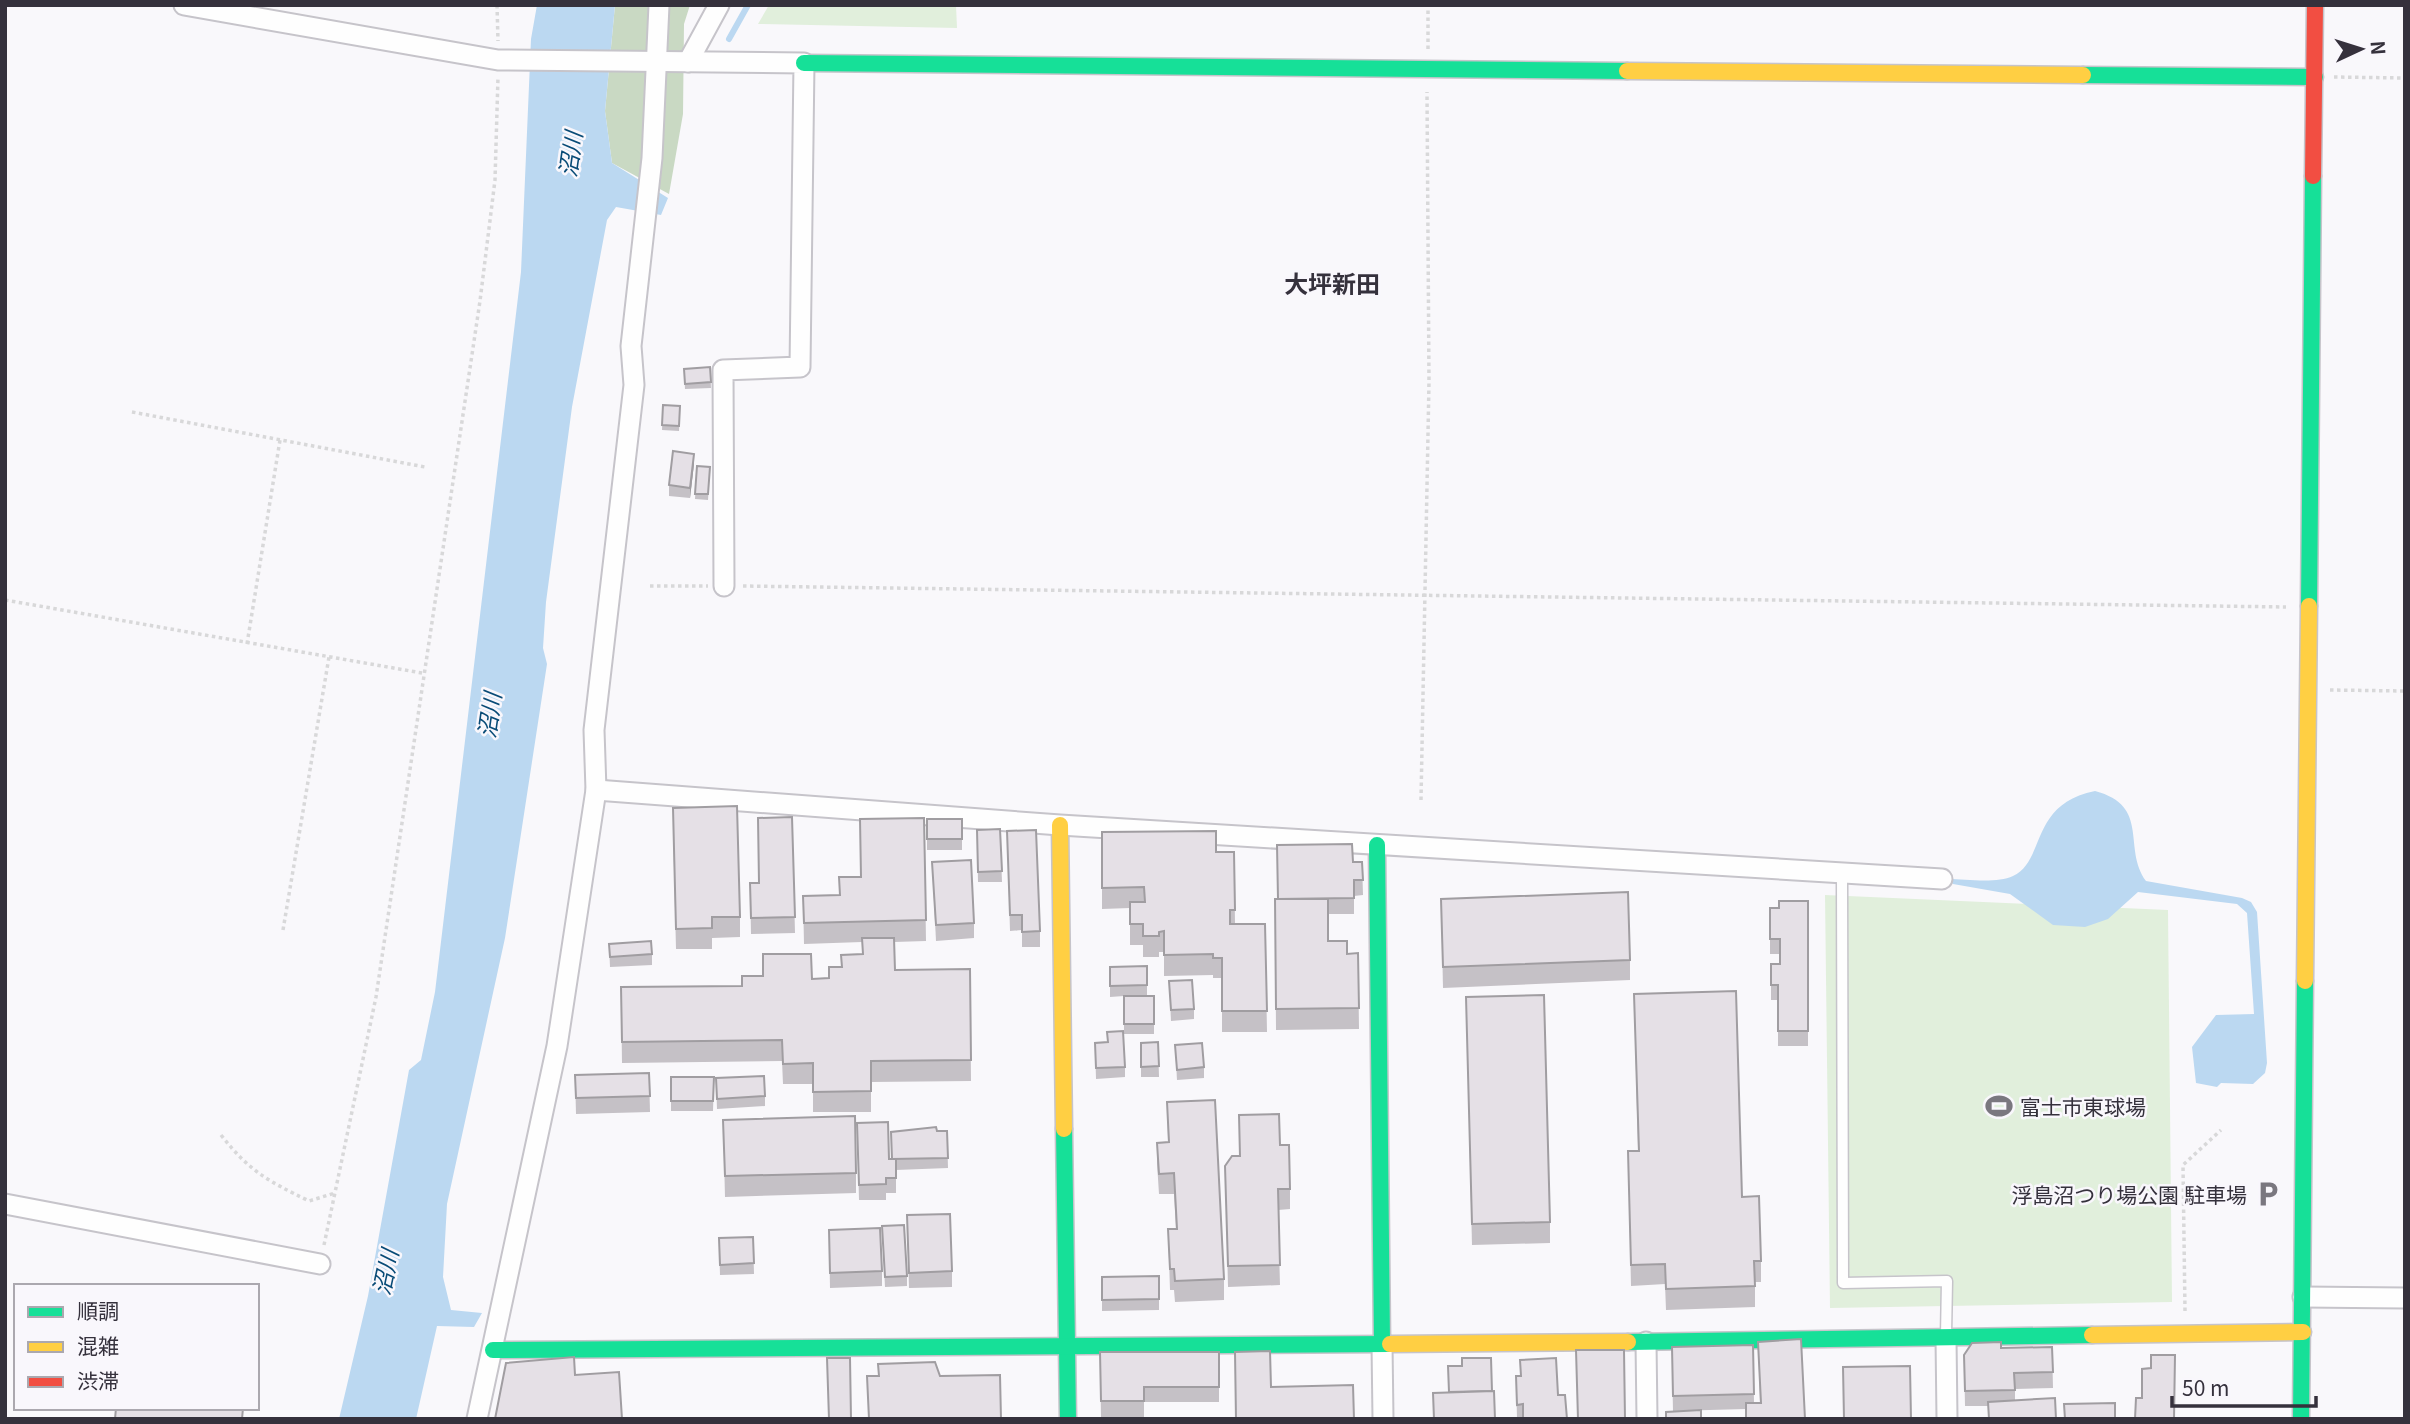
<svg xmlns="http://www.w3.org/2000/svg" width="2410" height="1424" font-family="Georgia,'Noto Sans JP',serif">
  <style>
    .green { fill: #e1efdc }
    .forest { fill: #c9d9c3 }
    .water { fill: #bbd8f1 }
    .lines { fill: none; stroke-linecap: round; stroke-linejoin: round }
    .stream { stroke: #bbd8f1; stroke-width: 6 }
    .lane-casing { stroke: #c6c4ca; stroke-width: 13 }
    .street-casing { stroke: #c6c4ca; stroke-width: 23 }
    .fast-casing { stroke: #c6c4ca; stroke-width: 19 }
    .slow-casing { stroke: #c6c4ca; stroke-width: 19 }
    .jam-casing { stroke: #c6c4ca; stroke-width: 19 }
    .path { stroke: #d8d8d9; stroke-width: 3.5; stroke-dasharray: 3.5 3.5; stroke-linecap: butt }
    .lane { stroke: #fefefe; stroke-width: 10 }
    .street { stroke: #fefefe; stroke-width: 19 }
    .fast { stroke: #16e098; stroke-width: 16 }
    .slow { stroke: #ffcf43; stroke-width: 16 }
    .jam { stroke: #f24e42; stroke-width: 16 }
    .wall { fill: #c5c1c6 }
    .shaded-wall { fill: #a09da1 }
    .building { fill: #e5e0e6; stroke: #a09da1; stroke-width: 2 }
    .labels { text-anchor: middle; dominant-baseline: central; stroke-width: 5; stroke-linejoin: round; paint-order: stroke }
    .poi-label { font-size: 21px; fill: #35313c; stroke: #f9f7fc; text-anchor: start }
    .water-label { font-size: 23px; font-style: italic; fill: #084b77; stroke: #f9f7fc }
    .quarter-label { font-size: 24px; font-weight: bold; fill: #35313c; stroke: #f9f7fc }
  </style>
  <rect width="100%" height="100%" fill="#f9f8fb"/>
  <g class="green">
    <path d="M769 5H956L957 28 758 24Z"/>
    <path d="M1825 895 2168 910 2172 1302 1830 1308Z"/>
  </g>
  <path class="forest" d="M615 5H690L684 24 683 114 669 194 612 163 605 111Z"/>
  <g class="water">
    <path d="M537 5H615L605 111 612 163 668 198 661 215 616 207 607 220 572 407 546 602 543 648 547 664 505 938 447 1204 443 1277 451 1310 482 1313 474 1327 437 1326 416 1419H339L368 1296 409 1070 421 1060 435 992 521 272 531 39Z"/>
    <path d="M2095 791C2151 806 2122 848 2146 881L2242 898 2251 902 2257 912 2267 1063 2265 1073 2253 1084 2221 1083 2217 1087 2196 1083 2192 1047 2216 1015 2254 1014 2247 913 2237 904 2138 892 2108 919 2085 927 2053 925 2010 894 1953 884 1948 879C1966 879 1996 884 2013 876 2046 861 2029 804 2095 791Z"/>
  </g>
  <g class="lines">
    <path class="stream" d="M729 39 748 5"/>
    <g class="lane-casing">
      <path id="lane" d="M1842 874 1843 1283 1947 1281 1946 1335"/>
    </g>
    <g class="street-casing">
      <g id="street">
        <path d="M184 5 498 60 804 63 800 367 723 370 724 586"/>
        <path d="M688 62 719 5"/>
        <path d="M596 790 1060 825 1942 879"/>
        <path d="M5 1204 320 1264"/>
        <path d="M2303 1297 2405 1298"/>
        <path d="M1946 1338 1947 1419"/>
        <path d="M1646 1342 1647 1419"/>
        <path d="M1382 1344 1383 1419"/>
        <path d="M477 1419 557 1046 596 790 594 730 634 385 631 346 652 158 659 5"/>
      </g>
    </g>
    <g class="fast-casing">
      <g id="fast">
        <path d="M804 63 1627 71"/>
        <path d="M2083 75 2315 77"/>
        <path d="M2309 606 2313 176"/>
        <path d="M1377 845 1382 1344"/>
        <path d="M1064 1129 1068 1419"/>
        <path d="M1628 1342 2092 1335"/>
        <path d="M493 1350 1390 1344"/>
        <path d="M2301 1419 2305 981"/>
      </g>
    </g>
    <g class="slow-casing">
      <g id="slow">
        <path d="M1627 71 2083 75"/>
        <path d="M1060 825 1064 1129"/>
        <path d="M2305 981 2309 606"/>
        <path d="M2092 1335 2303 1332"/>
        <path d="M1390 1344 1628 1342"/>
      </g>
    </g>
    <g class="jam-casing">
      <path id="jam" d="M2313 176 2315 5"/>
    </g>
    <g class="path">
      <path d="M497 5 498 41"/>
      <path d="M1428 49V5"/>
      <path d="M2334 77 2405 78"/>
      <path d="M132 412 425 467"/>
      <path d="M650 586H708"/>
      <path d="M743 586 2286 607"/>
      <path d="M5 600 422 673"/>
      <path d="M247 644 280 440"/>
      <path d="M2330 690 2405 691"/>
      <path d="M1421 800 1429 382 1427 92"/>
      <path d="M283 930 329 657"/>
      <path d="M221 1135C249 1171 268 1181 309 1201L335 1193"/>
      <path d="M324 1245 376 997 480 301 495 180 498 77"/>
      <path d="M2185 1311 2183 1165 2221 1130"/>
    </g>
    <use href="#lane" class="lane"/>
    <use href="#street" class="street"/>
    <use href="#fast" class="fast"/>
    <use href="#slow" class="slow"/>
    <use href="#jam" class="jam"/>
  </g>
  <g class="wall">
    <path d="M710 367 711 388 685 389 684 369Z"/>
    <path d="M663 405 680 406 679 431 662 430Z"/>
    <path d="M694 464 690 498 669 496V485Z"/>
    <path d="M697 466 710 467 708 500 695 499Z"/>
    <path d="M792 817 795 933 751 934 750 883H759Z"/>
    <path d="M924 818 926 941 894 942 895 970 970 969 971 1081 871 1082V1112H813V1084H783L782 1061 622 1063 621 987 742 986 812 979 829 978 841 967 862 954V942L804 944 803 896 839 895Z"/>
    <rect x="927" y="819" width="35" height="31"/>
    <path d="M673 828 740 917V937L712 938V949H676Z"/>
    <path d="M1000 829 1002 882H978L977 830Z"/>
    <path d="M1007 831 1040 931V947H1022V930L1010 931Z"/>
    <path d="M1102 832 1216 852H1234L1235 924H1265L1267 1032H1222V978H1213V975L1164 976V952H1159V957H1143V945H1130V908L1102 909Z"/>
    <path d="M932 862 974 923V938L936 941Z"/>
    <path d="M1353 862H1362L1363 895 1354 896V914H1328V941L1347 954 1358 953 1359 1029 1276 1030 1275 899H1278Z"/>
    <path d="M1441 899 1630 960V980L1443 988Z"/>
    <path d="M1808 901V1046H1778V1000H1771V964H1780V954H1770V908H1779Z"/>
    <path d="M609 944 652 954V965L610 967Z"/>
    <path d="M1147 966V996H1154V1034H1124V996L1110 997V967Z"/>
    <path d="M1169 981 1194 1009V1019L1171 1021Z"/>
    <path d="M1634 994 1742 1197 1761 1261V1282H1755V1307L1666 1310 1665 1284 1631 1286 1628 1151H1638Z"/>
    <path d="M1466 997 1550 1222V1243L1472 1245Z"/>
    <path d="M1158 1042 1159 1077H1141V1043Z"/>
    <path d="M1095 1043 1125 1067V1077L1096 1079Z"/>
    <path d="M1175 1045 1204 1067V1078L1177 1080Z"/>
    <path d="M649 1073 650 1112 576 1114 575 1075Z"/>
    <path d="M671 1077H714L713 1111H671Z"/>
    <path d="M716 1078 765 1096V1106L717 1109Z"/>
    <path d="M1167 1102 1224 1279V1300L1175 1302 1174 1290H1170L1168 1229H1176L1174 1194H1159L1157 1163V1143L1168 1142Z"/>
    <path d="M1239 1115 1280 1145 1290 1189V1209L1278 1210 1280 1285 1228 1287 1225 1166 1239 1156Z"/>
    <path d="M723 1120 856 1173V1193L725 1197Z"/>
    <path d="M857 1123 889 1159H892L937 1131H947L948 1168 896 1170V1193H886V1200H859Z"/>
    <path d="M907 1215 952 1271V1287L909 1288Z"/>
    <path d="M882 1226 907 1276V1286L885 1287Z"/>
    <path d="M829 1230 882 1271V1286L830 1288Z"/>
    <path d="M753 1237 754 1274 720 1275 719 1238Z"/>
    <path d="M1159 1276V1310L1102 1311V1277Z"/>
    <path d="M1758 1342 1805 1419H1746V1409L1673 1411 1672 1363 1753 1345 1754 1403H1760Z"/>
    <path d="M2052 1347 2053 1388 2015 1389V1401L2056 1419H1988V1406H1965L1964 1355 2001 1348Z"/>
    <path d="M1100 1352H1219V1402H1144V1417H1101Z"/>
    <path d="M1520 1360 1558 1395 1567 1419H1517L1516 1376H1520Z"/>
  </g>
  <path class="shaded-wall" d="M694 454V464L690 498V488Z"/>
  <g class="building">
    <path d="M710 367 711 382 685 384 684 369Z"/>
    <path d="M663 405 680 406 679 426 662 425Z"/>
    <path d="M673 451 694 454 690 488 669 485Z"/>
    <path d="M697 466 710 467 708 494H695Z"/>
    <path d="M737 806 740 917H712V928L676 929 673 808Z"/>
    <path d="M792 817 795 917 751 918 750 883H759L758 818Z"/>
    <path d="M924 818 926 920 804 923 803 896 840 895 839 877H861L860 819Z"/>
    <rect x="927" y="819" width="35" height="20"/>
    <path d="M1000 829 1002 871 978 872 977 830Z"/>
    <path d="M1036 830 1040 931 1022 932V915H1010L1007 831Z"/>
    <path d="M1216 831V852H1234L1235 910H1230V924H1265L1267 1011H1222V958H1213V954L1164 955V931L1159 932V936H1143V924H1130V902H1145L1144 887 1102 888V832Z"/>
    <path d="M1352 844 1353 862H1362L1363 880H1354V898L1278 899 1277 845Z"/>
    <path d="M971 860 974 923 936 925 932 862Z"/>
    <path d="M1628 892 1630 960 1443 967 1441 899Z"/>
    <path d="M1275 899H1328V941H1347V954L1358 953 1359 1008 1276 1009Z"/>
    <path d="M1779 901H1808V1031H1778V985H1771V964H1780V939H1770V908H1779Z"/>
    <path d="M862 938H894L895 970 970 969 971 1060 871 1061V1091L813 1092V1063L783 1064 782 1040 622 1042 621 987 742 986V976H763V954H811L812 979 829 978V967H842L841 955 863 954Z"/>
    <path d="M651 941 652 954 610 957 609 944Z"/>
    <path d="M1147 966V985L1110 986V967Z"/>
    <path d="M1192 980 1194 1009 1171 1010 1169 981Z"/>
    <path d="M1736 991 1742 1197 1759 1196 1761 1261H1754L1755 1286 1666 1289 1665 1264 1631 1265 1628 1151H1639L1634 994Z"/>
    <path d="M1544 995 1550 1222 1472 1224 1466 997Z"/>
    <rect x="1124" y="996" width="30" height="28"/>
    <path d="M1123 1031 1125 1067 1096 1068 1095 1043 1108 1042 1107 1032Z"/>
    <path d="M1158 1042 1159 1066 1141 1067V1043Z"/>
    <path d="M1202 1043 1204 1067 1177 1070 1175 1045Z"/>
    <path d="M649 1073 650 1096 576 1098 575 1075Z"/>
    <path d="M764 1076 765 1096 717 1099 716 1078Z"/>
    <path d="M671 1077H714L713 1101H671Z"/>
    <path d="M1215 1100 1224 1279 1175 1281 1174 1269H1170L1168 1229H1177L1174 1173 1159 1174 1157 1143 1169 1142 1167 1102Z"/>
    <path d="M1279 1114 1280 1145H1289L1290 1189H1278L1280 1265 1228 1266 1225 1166 1232 1156H1240L1239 1115Z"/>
    <path d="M855 1116 856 1173 725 1176 723 1120Z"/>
    <path d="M888 1122 889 1159H896V1178H886V1184L859 1185 857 1123Z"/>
    <path d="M936 1127 937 1131H947L948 1158 892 1159 891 1132Z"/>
    <path d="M950 1214 952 1271 909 1273 907 1215Z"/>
    <path d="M904 1225 907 1276 885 1277 882 1226Z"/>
    <path d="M880 1228 882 1271 830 1273 829 1230Z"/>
    <path d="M753 1237 754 1263 720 1265 719 1238Z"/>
    <path d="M1159 1276V1299L1102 1300V1277Z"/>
    <path d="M1801 1339 1805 1419H1746V1403H1761L1758 1342Z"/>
    <path d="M2001 1342V1348L2052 1347 2053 1372 2014 1373 2015 1390 1965 1391 1964 1355 1972 1343Z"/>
    <path d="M1753 1345 1754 1394 1673 1396 1672 1347Z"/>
    <path d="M1576 1350H1624L1625 1419H1578Z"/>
    <path d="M1270 1351 1271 1387 1353 1385 1354 1419H1236L1235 1352Z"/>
    <path d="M1100 1352H1219V1387H1144V1401H1101Z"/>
    <path d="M2151 1355H2175L2174 1419H2135L2136 1398H2142V1369L2151 1368Z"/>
    <path d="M574 1357 575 1375 619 1372 622 1419H495L506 1363Z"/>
    <path d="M827 1358H850L851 1419H829Z"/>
    <path d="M1462 1358H1491L1492 1391 1449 1392 1448 1366H1462Z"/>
    <path d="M1556 1358 1558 1395H1565L1567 1419H1523V1404L1517 1405 1516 1376H1521L1520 1360Z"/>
    <path d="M935 1362 940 1376 1000 1375 1001 1419H869L867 1376H879L878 1364Z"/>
    <path d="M1910 1366 1911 1419H1844L1843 1367Z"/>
    <path d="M1494 1391 1495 1419H1434L1433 1393Z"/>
    <path d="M2055 1398 2056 1419H1989L1988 1402Z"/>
    <path d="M2115 1403V1419H2065L2064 1404Z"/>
    <path d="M116 1408H243L242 1419H115Z"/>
    <path d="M1701 1410V1419H1666V1412Z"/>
  </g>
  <defs>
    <g id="stadium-bare" transform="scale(2.1)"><path d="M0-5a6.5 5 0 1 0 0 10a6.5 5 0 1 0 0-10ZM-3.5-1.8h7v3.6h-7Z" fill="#7a777f" stroke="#f9f7fc" stroke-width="2.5" paint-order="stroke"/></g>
    <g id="parking-bare" transform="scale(2.1)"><path d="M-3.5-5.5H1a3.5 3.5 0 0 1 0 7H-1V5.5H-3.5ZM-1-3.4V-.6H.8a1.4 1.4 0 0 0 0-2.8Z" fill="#7a777f" stroke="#f9f7fc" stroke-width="2.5" paint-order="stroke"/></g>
  </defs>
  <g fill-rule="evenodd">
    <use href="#stadium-bare" x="1999" y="1106"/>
    <use href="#parking-bare" x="2268" y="1194"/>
  </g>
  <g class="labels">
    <g class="poi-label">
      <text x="2020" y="1106">富士市東球場</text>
      <text x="2247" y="1194" text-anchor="end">浮島沼つり場公園 駐車場</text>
    </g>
    <g class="water-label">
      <text transform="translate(569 154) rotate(-82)">沼川</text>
      <text transform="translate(488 715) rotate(-82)">沼川</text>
      <text transform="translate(384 1272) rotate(-78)">沼川</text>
    </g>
    <g class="quarter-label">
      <text x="1332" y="282">大坪新田</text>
    </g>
  </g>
  <rect width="2410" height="1424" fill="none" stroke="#35313c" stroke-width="14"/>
  <rect x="14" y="1284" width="245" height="126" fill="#f9f7fc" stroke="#aba8af" stroke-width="2"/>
  <rect x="28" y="1307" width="35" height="10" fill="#16e098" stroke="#aba8af" stroke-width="2"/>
  <text x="77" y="1319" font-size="21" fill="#35313c">順調</text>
  <rect x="28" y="1342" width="35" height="10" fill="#ffcf43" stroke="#aba8af" stroke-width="2"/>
  <text x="77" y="1354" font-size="21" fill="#35313c">混雑</text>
  <rect x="28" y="1377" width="35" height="10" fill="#f24e42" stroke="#aba8af" stroke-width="2"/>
  <text x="77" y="1389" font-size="21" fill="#35313c">渋滞</text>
  <g transform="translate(2361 49) rotate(86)" stroke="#f9f7fc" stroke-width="5" paint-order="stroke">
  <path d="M0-5L12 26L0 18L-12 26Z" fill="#35313c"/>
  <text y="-10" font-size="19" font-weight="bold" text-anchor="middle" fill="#35313c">N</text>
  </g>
  <path d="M2172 1396v10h144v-10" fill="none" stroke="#35313c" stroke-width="3.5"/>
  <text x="2182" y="1396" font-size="21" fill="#35313c" stroke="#f9f7fc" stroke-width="5" paint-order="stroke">50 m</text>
</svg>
